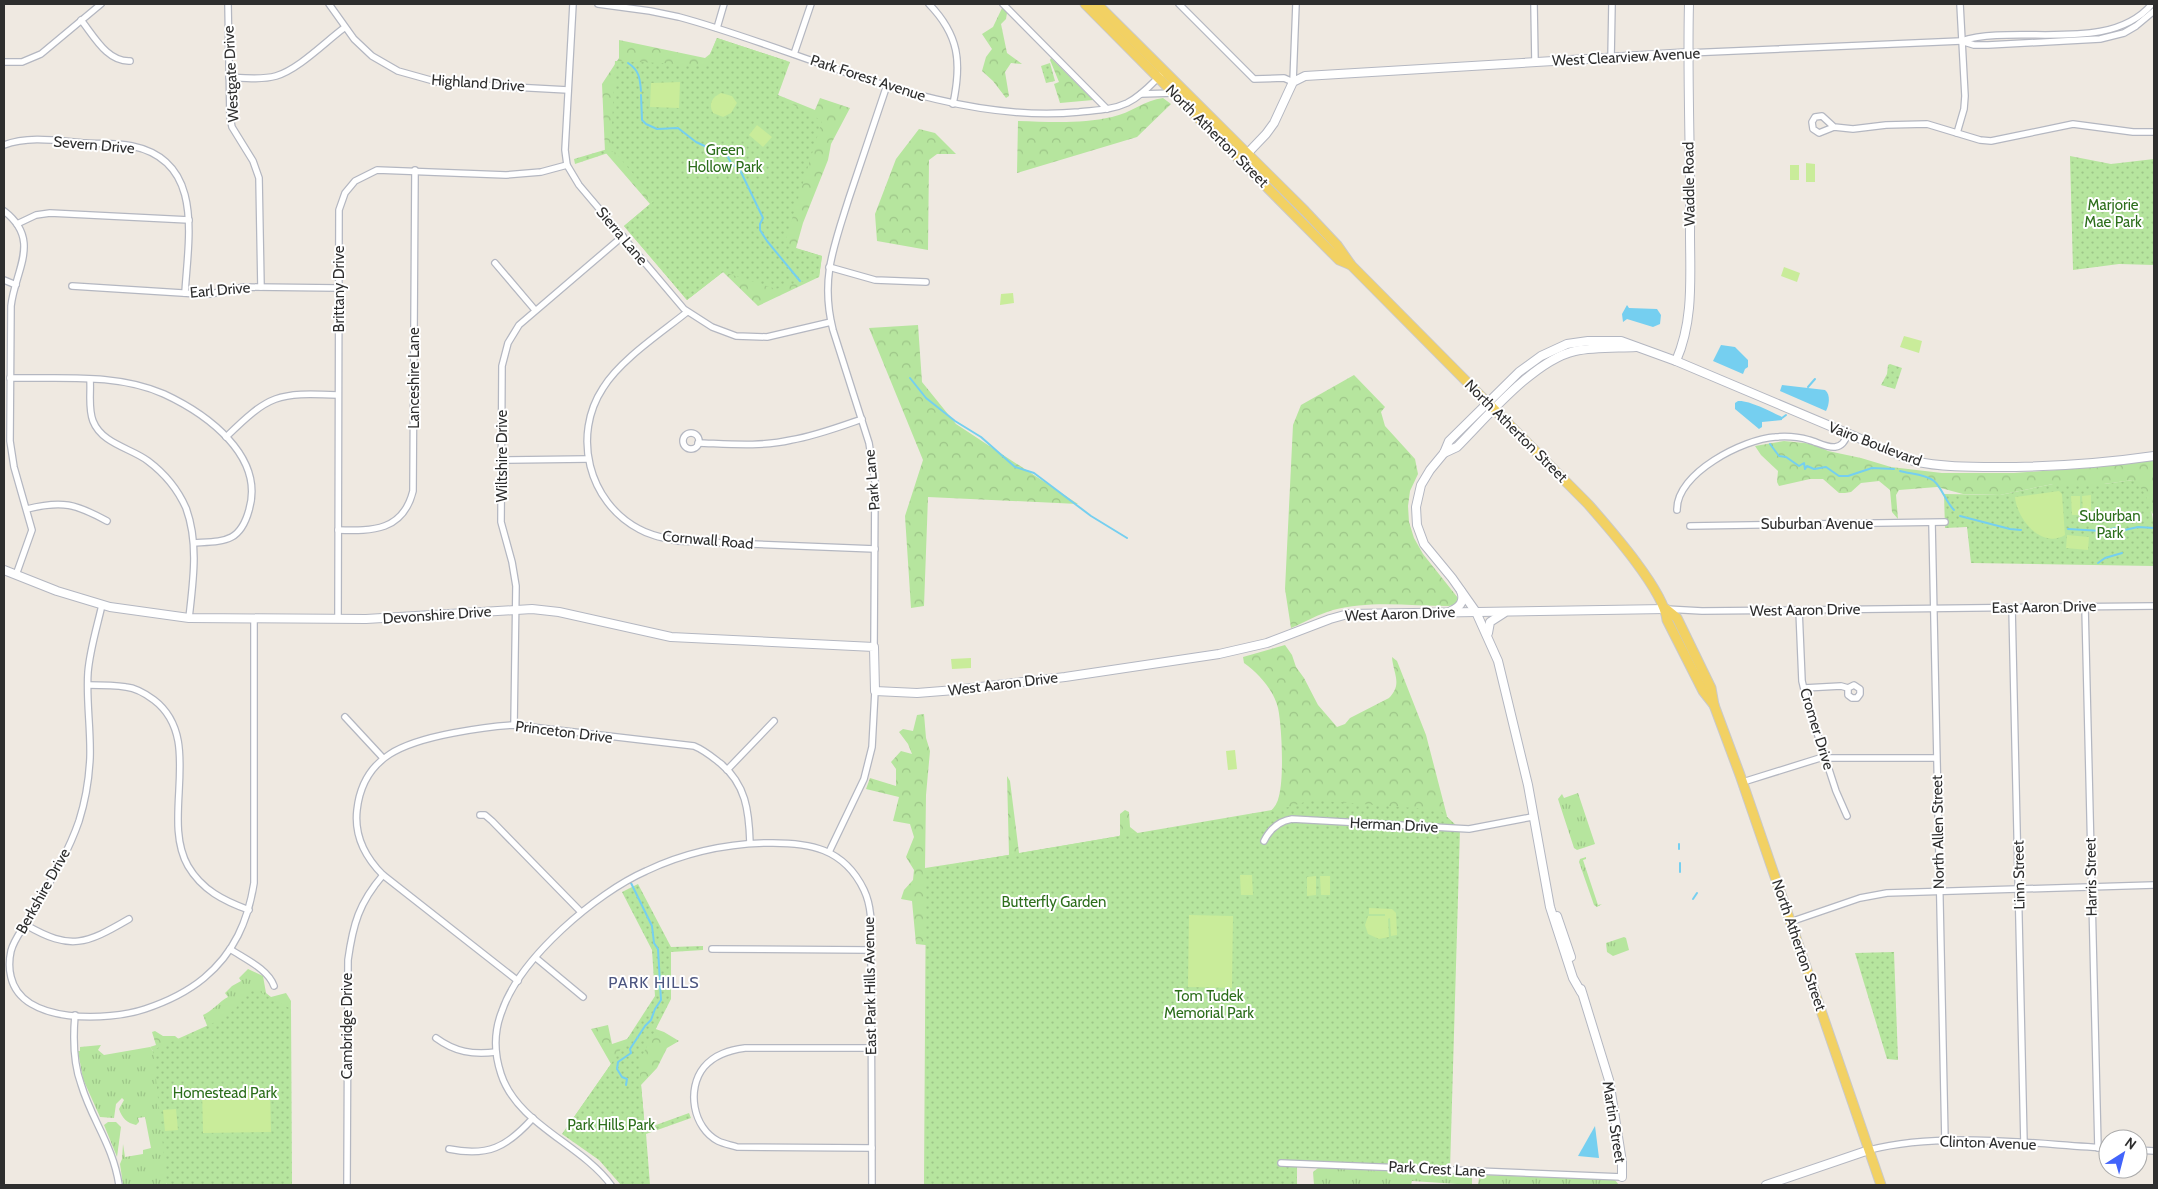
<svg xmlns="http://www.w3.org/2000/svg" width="2158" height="1189" font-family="Cabin,sans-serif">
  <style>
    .grass { fill: url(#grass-tufts) }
    .forest { fill: url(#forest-crowns) }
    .park { fill: url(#park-dots) }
    .pitch { fill: #c9ec9a }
    .water { fill: #75cff0 }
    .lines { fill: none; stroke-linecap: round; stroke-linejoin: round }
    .stream { stroke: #75cff0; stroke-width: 2 }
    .street-casing { stroke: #b4b7c1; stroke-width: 8 }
    .secondary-casing { stroke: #b4b7c1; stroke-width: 10 }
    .primary-casing { stroke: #c9c9c9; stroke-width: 11 }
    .street { stroke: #fff; stroke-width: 5.5 }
    .secondary { stroke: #fff; stroke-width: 8 }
    .primary { stroke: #f2d163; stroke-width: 9 }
    .labels { text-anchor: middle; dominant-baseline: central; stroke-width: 4; stroke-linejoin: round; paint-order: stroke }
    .street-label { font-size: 15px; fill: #2e2e2e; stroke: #fff }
    .park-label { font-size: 15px; fill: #2c6e1b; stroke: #fff }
    .neighbourhood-label { font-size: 16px; letter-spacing: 1px; fill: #4d5680; stroke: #fff }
  </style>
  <defs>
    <pattern id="grass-tufts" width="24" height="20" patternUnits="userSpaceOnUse" patternTransform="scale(1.25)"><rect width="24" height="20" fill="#b6e59e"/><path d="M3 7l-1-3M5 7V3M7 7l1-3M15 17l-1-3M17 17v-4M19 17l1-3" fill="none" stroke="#9dc588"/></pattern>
    <pattern id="forest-crowns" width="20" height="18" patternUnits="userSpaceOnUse" patternTransform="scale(1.25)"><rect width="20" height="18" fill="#b6e59e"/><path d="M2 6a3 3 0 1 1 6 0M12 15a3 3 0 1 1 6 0" fill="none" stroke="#9dc588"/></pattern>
    <pattern id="park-dots" width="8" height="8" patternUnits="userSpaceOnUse" patternTransform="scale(1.25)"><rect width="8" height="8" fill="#b6e59e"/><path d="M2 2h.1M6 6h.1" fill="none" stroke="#9dc588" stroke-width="1.8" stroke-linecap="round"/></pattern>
  </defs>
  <rect width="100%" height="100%" fill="#efe9e1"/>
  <g class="grass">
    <path d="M1578 793 1595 844 1577 850 1574 848 1558 799 1562 794 1564 798Z"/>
    <path d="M1586 857V859L1583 860 1598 905 1602 904 1597 907 1594 905 1579 862 1580 859Z"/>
    <path d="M1624 937 1626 938 1629 950 1613 956 1607 952 1606 943Z"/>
    <path d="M248 969 263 976 266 993 271 997 286 993 291 1001 288 1185 171 1180 165 1185H123L120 1164 122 1159 123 1144 125 1157 143 1154V1150L151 1148 145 1117 138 1118 139 1122 136 1125C127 1123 122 1118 119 1109L124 1100 122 1098 116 1104 114 1118 100 1117 83 1079 78 1051H80V1047L101 1045 98 1050 104 1055 150 1047 153 1051 208 1028 203 1015C211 1012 220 1001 228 997L225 993 232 986 241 981 239 978Z"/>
    <path d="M108 1122H116L121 1127 117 1157 104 1125Z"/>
    <path d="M1318 1168 1468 1174 1472 1178V1185L1412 1181 1411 1185H1314L1313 1172Z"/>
    <path d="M1484 1175 1615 1180 1619 1185H1478L1479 1178Z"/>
  </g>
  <g class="forest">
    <path d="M1003 6 1007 13 1006 19 1001 24 1007 53 1022 64 1011 63 1005 72 1009 96 1006 98 993 81 982 71 986 57 992 49 982 34 993 27Z"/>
    <path d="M717 38 790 62 778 95 815 110 820 98 850 108 831 144 828 160 803 223 796 248 822 256 819 277 758 306 723 272 687 300 624 226 650 204 605 152 602 84 619 58V40L705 58 710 54Z"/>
    <path d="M1051 58 1093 100 1060 103 1054 84 1059 82 1050 60Z"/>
    <path d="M1163 98 1171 104 1137 137 1017 173 1018 121C1050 122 1082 124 1112 117 1131 113 1145 100 1163 98Z"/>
    <path d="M919 129 935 133 956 154H937L929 160 928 250 877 241 875 214 896 159Z"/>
    <path d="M918 325 922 382 956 424 1078 504 928 497 924 606 911 608 905 516 923 460 869 328Z"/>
    <path d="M1354 375 1385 407 1381 412 1385 426 1415 459 1418 474 1410 491 1408 506 1409 522 1414 538 1423 554 1458 598 1456 604 1449 606C1411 606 1370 600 1333 610 1319 614 1305 622 1291 628L1285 589 1293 425 1301 405Z"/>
    <path d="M1784 441 1814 444 1828 451 1861 458 1891 467 1942 473H2014L2099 467 2098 463 2154 455V516L2133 480 2104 484H2053L2000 495 1963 494 1937 487 1899 490 1896 495 1898 519 1892 512 1890 490 1879 481 1861 483 1851 492 1845 493H1839L1823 479H1810L1779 486 1777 482 1778 471 1761 455 1755 446Z"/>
    <path d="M1285 645 1292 655 1296 667 1304 678 1318 705 1337 727 1345 724 1350 718 1389 698C1403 684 1393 673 1392 657L1397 661 1426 735 1447 816 944 947 916 944 912 901 901 899 904 890 913 880 914 870 906 857 914 837 910 824 893 821 899 797 866 789 870 778 896 786V769L891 762 901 751 912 754 908 744 899 732 903 729 913 731 917 715 924 714 926 738 930 751 926 795 925 868 1009 855 1007 776 1010 781 1019 853 1119 836 1120 835V814L1125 810 1129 812 1130 827 1140 835 1263 817C1271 812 1277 806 1279 796 1284 778 1282 727 1278 708 1273 689 1259 674 1244 663L1243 657Z"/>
    <path d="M608 1025 612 1044 627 1039 650 1027 664 1032 679 1041 667 1048 657 1068 641 1085 645 1129 565 1130 611 1064 591 1029Z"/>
    <path d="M155 1031 163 1036H175L181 1041 153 1051 150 1047 156 1045 152 1032Z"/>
  </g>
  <g class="park">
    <path d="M717 38 787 61 776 95 822 121 784 245 822 256 819 277 776 289 723 272 687 300 624 226 655 200 614 151 575 164 574 159 611 148 615 61 706 65Z"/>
    <path d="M1050 63 1055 81 1046 83 1041 66Z"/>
    <path d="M2070 156 2111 164 2154 159V265L2119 264 2073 270Z"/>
    <path d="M1890 364 1902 368 1895 389 1881 385 1887 374 1888 365Z"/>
    <path d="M2133 480C2158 501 2154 536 2154 566L1971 563 1967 527 1945 528 1944 494 2000 495 2053 484H2104Z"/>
    <path d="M1311 800 1440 810 1460 829 1450 1170 1297 1164V1185H924L926 869 1289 807Z"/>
    <path d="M638 884 671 947 703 946V950L671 952V999L639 1062 645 1129 689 1113 691 1118 646 1134 650 1185H621L599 1160 562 1134 611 1064 655 996 652 950 622 892Z"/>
    <path d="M1894 952 1898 1060 1887 1059 1855 953Z"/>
    <path d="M251 987 291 1009 292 1185H167L153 1050 222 1019 236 1008Z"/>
  </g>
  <g class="pitch">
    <path d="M680 82 679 108 650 107 651 83Z"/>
    <path d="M721 93 732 96 737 103 731 113 723 117 713 113C708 104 712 97 721 93Z"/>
    <path d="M757 125 772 137 763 147 749 135Z"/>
    <path d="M1806 163 1815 164V182H1806Z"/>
    <rect x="1790" y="165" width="9" height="15"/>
    <path d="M1784 267 1800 273 1797 282 1781 276Z"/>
    <path d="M1013 293 1014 303 1000 305 1001 294Z"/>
    <path d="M1904 336 1922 341 1919 353 1900 347Z"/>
    <path d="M2059 491 2062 494 2065 535C2042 549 2017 520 2015 497Z"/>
    <path d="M2091 495V514H2083L2082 496Z"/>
    <path d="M2071 496H2080V515H2072Z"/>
    <path d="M2067 535 2089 537 2088 550 2066 548Z"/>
    <path d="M971 658V668L952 669 951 659Z"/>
    <path d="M1235 750 1237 769 1228 770 1226 751Z"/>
    <path d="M1240 875H1252L1253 895H1241Z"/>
    <path d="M1316 876V895L1307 896V877Z"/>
    <path d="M1330 876V895H1321L1320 876Z"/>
    <path d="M1369 908 1392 909 1396 913 1397 935 1391 936 1390 918 1388 919 1389 937 1379 939 1368 934 1365 925 1368 916H1385V914H1369Z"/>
    <path d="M1189 915 1233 916 1232 988 1188 987Z"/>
    <path d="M270 1088 271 1132 203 1133 202 1090Z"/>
    <path d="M176 1109 178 1130 165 1131 163 1110Z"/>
  </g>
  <g class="water">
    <path d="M1627 305 1629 308 1657 309 1661 315 1660 324 1653 327 1627 319 1623 322 1622 314Z"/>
    <path d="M1721 345 1735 347 1748 360V367L1745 369 1743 374 1713 361Z"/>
    <path d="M1782 385 1825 390C1831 395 1829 405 1826 411L1780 391Z"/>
    <path d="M1738 401C1749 400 1772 412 1782 417V420L1762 422V427L1759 429 1735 409V403Z"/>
    <path d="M1595 1126 1599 1158 1578 1156Z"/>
  </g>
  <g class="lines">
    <g class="stream">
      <path d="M628 63C639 70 640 78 641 91"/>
      <path d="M641 95 642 120 646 124 657 129 678 128 696 142 709 148"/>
      <path d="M714 149 725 151 731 163 740 170 763 218 760 224V230L767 241 800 281"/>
      <path d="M910 378 926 398 955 421 981 437 1015 467 1034 473 1091 516 1127 538"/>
      <path d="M1808 387 1815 379"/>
      <path d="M1782 418 1786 415"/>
      <path d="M1770 444 1779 456 1786 457 1799 466 1804 463 1805 469 1807 466 1814 469 1826 467 1839 476H1848L1872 468 1894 469"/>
      <path d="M1900 471C1910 474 1925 474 1934 481 1942 488 1946 502 1954 510"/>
      <path d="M1960 516 2010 529 2021 530"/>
      <path d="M2068 529 2102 531 2116 528 2120 531 2138 527 2154 528"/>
      <path d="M2098 563 2105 558 2122 553"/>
      <path d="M1679 849V844"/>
      <path d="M1680 863V872"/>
      <path d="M1693 899 1697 893"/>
      <path d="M626 1085 627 1079 622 1077 617 1069 618 1062 631 1053 630 1049 645 1026 651 1020 655 1009 661 1000 658 949 654 943 652 926 631 883"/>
    </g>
    <g class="street-casing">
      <g id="street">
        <path d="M228 4 230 117 232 127 253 161 259 178 261 287"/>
        <path d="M329 4 354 39 372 56 398 71 441 83 568 90"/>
        <path d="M573 4 565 150 567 165 579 185 684 309 712 327 736 336 767 337 831 322"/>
        <path d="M598 4 650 11 679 17C809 52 942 125 1079 112 1096 110 1112 110 1127 103 1143 95 1153 82 1165 71"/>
        <path d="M929 4C959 35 962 62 953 104"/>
        <path d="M1003 4 1107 109"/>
        <path d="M1179 4 1254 79 1284 78 1293 82 1296 4"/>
        <path d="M1534 4 1535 62"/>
        <path d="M81 20C94 36 107 62 130 61"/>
        <path d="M717 28 724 4"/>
        <path d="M1961 41 1974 45H1988L2100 39 2124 33 2136 26 2154 11"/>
        <path d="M1687 53 1961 41C2018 23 2109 55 2152 4"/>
        <path d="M794 54 811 4"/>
        <path d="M1611 58 1612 4"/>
        <path d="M4 62H22L41 54 101 4"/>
        <path d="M229 77C244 78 262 80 276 76 299 69 325 42 344 28"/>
        <path d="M1141 94 1174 93"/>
        <path d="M1834 127 1822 116 1815 117 1812 122 1813 129 1819 133 1834 127 1853 129 1886 125 1927 124 1980 140 1991 141 2073 124 2133 132H2154"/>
        <path d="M1957 133 1964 109 1965 96 1960 4"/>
        <path d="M4 145C29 135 60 141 86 143 101 144 117 143 132 146 205 161 188 239 185 293"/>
        <path d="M4 211C42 240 15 270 11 306L10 441 14 467 32 530 16 575"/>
        <path d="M17 224 36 215 50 213 189 220"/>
        <path d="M495 263 535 310"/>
        <path d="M829 267 875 280 926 282"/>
        <path d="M4 280 16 285"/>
        <path d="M72 286 198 294H210L244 287 338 288"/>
        <path d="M687 312C661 333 620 360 603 388 572 435 588 502 639 529 651 536 664 538 678 541L875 549"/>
        <path d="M10 378C61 379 117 373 164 394 207 414 265 456 249 510 240 543 224 541 194 543"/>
        <path d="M90 380C91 393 88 408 93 421 102 444 131 448 148 461 164 473 178 490 186 508 199 543 193 582 189 618"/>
        <circle cx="691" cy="441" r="8"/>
        <path d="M226 437C269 395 277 392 338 395"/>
        <path d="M698 443C729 444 761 447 791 440 815 436 839 427 862 419"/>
        <path d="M501 460 588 459"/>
        <path d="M27 509C62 500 76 504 107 521"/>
        <path d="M1677 510C1676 473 1744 439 1775 437 1786 436 1799 437 1809 440 1817 442 1827 448 1835 447 1843 446 1845 440 1848 434"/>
        <path d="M1932 523 1945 1141"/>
        <path d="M1690 526 1945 522"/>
        <path d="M338 530C373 531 403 531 413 491L415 170"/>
        <path d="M102 605C97 627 90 649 88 672 86 700 91 729 90 758 89 779 85 802 79 821 67 856 47 887 29 918 23 929 14 939 11 951 9 960 9 969 11 977 22 1025 109 1021 145 1009 166 1002 187 992 204 978 234 953 248 921 254 883V620"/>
        <path d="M2012 607 2024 1144"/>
        <path d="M2085 607 2098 1148"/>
        <path d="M1666 609 1702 611 2154 606"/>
        <path d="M1799 610 1802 681 1807 702 1836 791 1847 816"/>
        <path d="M338 619 339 210 345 193 355 181 377 170 506 175 541 172 567 165"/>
        <path d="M874 647 875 482 869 443 833 330C820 279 834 246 849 198 862 160 874 123 887 85"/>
        <path d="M88 685C101 685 114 685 126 687 136 688 146 694 154 700 205 739 160 817 188 866 202 890 224 901 249 910"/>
        <path d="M1804 688 1841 686 1848 688 1854 685 1860 689V694L1857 698H1852L1848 695V688"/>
        <path d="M345 717 383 758"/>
        <path d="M514 725 516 586 512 562 501 522 502 366 508 343 519 325 623 236"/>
        <path d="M727 770 774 721"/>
        <path d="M1743 782 1820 758H1936"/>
        <path d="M480 815H485L492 821 581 912"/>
        <path d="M1264 841C1270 829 1279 821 1292 819L1469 829 1532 817"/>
        <path d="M829 852 864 779 872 747 875 691"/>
        <path d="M1790 922 1860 898 1887 893 2154 885"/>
        <path d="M26 925C71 951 86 944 129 919"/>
        <path d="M230 949C245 959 268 969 274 986"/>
        <path d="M712 949 871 950"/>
        <path d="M536 958 583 997"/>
        <path d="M518 981 383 875C365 857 354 836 357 810 363 755 406 742 453 733 474 729 493 726 514 725L694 746C704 750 711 756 720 763 746 784 749 811 750 843"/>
        <path d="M75 1015C73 1038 73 1062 81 1084 92 1121 113 1145 119 1185"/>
        <path d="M436 1038C455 1052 473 1055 496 1052"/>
        <path d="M871 1048H745C730 1050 715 1054 704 1067 686 1089 693 1128 718 1141 724 1144 731 1145 737 1147L872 1148"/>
        <path d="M449 1149C488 1157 507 1147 533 1118"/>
        <path d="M1869 1150C1943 1131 2031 1144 2108 1148"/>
        <path d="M2138 1150 2154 1151"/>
        <path d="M1281 1163 1622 1177"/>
        <path d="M347 1185 348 960C353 924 359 903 383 875"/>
        <path d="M611 1185C581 1144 517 1124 501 1074 494 1053 494 1031 502 1011 520 958 596 893 646 871 684 853 724 844 766 843 809 842 844 848 864 890 873 909 871 930 871 950L872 1185"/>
      </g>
    </g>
    <g class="secondary-casing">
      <g id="secondary">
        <path d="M1244 157 1266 134 1274 123 1293 82 1305 76 1687 53"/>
        <path d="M1676 361C1694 320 1690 277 1690 233 1691 157 1687 80 1689 4"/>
        <path d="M1444 453 1457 447C1486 418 1534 360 1575 351 1594 347 1617 348 1636 347"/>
        <path d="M4 570 57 591 110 607 189 618 366 619 532 609 559 612 671 637 874 647 875 691 917 693 955 690 1065 677 1219 654 1267 643 1330 619 1348 614 1666 609"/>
        <path d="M1451 611C1460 607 1465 601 1461 591"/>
        <path d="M1488 633 1490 622 1504 613"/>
        <path d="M1557 916 1571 957"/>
        <path d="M1581 989 1609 1080 1622 1162V1177"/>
        <path d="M1581 992 1573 978 1550 907 1528 785 1498 661 1476 612 1452 578 1424 544 1417 525 1416 507 1421 485 1430 470 1444 453 1449 441 1519 372 1541 356 1567 344 1588 341H1621L1676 361 1913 461C1940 467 1969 467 1997 467 2052 467 2099 464 2154 456"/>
        <path d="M1766 1185 1869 1150"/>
      </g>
    </g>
    <g class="primary-casing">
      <g id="primary">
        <path d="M1085 4 1339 260 1351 265"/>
        <path d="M1097 4 1305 211 1337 245 1351 265 1588 504C1609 528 1664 590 1667 620L1703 691 1714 705"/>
        <path d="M1666 609 1677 618 1711 688 1714 705 1740 775 1881 1185"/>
      </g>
    </g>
    <use href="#street" class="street"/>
    <use href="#secondary" class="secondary"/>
    <use href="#primary" class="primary"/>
  </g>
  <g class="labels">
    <g class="street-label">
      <text transform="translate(1626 57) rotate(-3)">West Clearview Avenue</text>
      <text transform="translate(231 74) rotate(-93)">Westgate Drive</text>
      <text transform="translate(868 78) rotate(18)">Park Forest Avenue</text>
      <text transform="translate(478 83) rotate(4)">Highland Drive</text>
      <text transform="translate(1217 136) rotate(45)">North Atherton Street</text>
      <text transform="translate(94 145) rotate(5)">Severn Drive</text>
      <text transform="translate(1689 184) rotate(-91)">Waddle Road</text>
      <text transform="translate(622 236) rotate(50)">Sierra Lane</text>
      <text transform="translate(339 289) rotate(-90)">Brittany Drive</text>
      <text transform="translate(220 290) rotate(-5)">Earl Drive</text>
      <text transform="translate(414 378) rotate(-90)">Lanceshire Lane</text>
      <text transform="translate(1516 431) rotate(45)">North Atherton Street</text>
      <text transform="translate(1875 444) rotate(21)">Vairo Boulevard</text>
      <text transform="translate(502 456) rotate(-90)">Wiltshire Drive</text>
      <text transform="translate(872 480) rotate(-95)">Park Lane</text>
      <text x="1817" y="524">Suburban Avenue</text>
      <text transform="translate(708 540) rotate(5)">Cornwall Road</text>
      <text transform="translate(2044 607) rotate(-1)">East Aaron Drive</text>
      <text transform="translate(1805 610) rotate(-1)">West Aaron Drive</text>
      <text transform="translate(1400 614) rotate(-2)">West Aaron Drive</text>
      <text transform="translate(437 615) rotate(-4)">Devonshire Drive</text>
      <text transform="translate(1003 684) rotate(-7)">West Aaron Drive</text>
      <text transform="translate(1817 729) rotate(73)">Cromer Drive</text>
      <text transform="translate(564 732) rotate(7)">Princeton Drive</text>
      <text transform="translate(1394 825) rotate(3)">Herman Drive</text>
      <text transform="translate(1938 832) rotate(-91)">North Allen Street</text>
      <text transform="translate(2019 875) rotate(-91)">Linn Street</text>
      <text transform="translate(2091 877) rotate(-91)">Harris Street</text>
      <text transform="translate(43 891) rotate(-61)">Berkshire Drive</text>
      <text transform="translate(1799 945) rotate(71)">North Atherton Street</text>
      <text transform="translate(870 986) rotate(-91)">East Park Hills Avenue</text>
      <text transform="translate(347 1026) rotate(-90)">Cambridge Drive</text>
      <text transform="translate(1614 1122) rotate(81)">Martin Street</text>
      <text transform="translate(1988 1143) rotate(2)">Clinton Avenue</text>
      <text transform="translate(1437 1169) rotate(3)">Park Crest Lane</text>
    </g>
    <g class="park-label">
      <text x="725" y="150">Green<tspan x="725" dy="17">Hollow Park</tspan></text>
      <text x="2113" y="205">Marjorie<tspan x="2113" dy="17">Mae Park</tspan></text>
      <text x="2110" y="516">Suburban<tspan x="2110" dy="17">Park</tspan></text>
      <text x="1054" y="902">Butterfly Garden</text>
      <text x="1209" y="996">Tom Tudek<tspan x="1209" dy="17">Memorial Park</tspan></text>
      <text x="225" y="1093">Homestead Park</text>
      <text x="611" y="1125">Park Hills Park</text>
    </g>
    <g class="neighbourhood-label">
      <text x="654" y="982">PARK HILLS</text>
    </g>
  </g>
  <rect width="2158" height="1189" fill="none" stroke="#2e2e2e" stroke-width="10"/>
  <g transform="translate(2123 1154) rotate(36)"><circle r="24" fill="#ffffff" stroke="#ababab"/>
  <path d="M0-4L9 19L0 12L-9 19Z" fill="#4264fb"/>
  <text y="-8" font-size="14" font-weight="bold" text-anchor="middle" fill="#2e2e2e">N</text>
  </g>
</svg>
